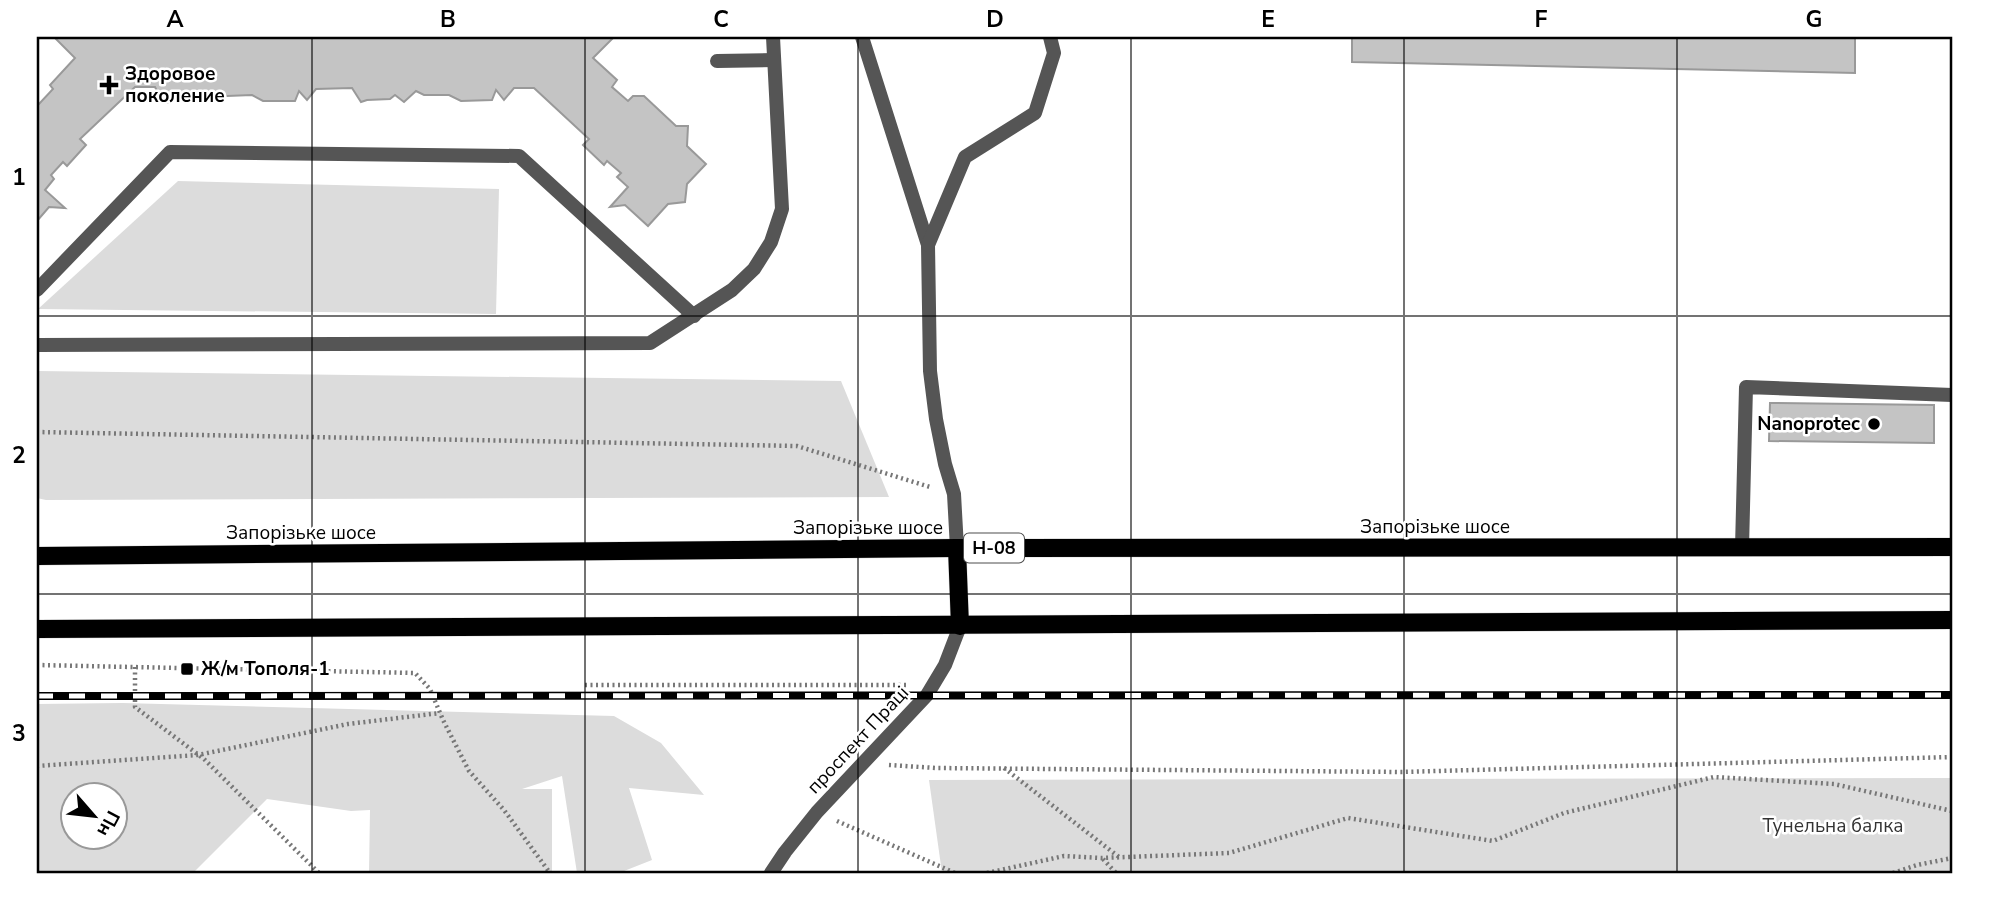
<svg xmlns="http://www.w3.org/2000/svg" width="1989" height="910" font-family="'Nunito Sans',sans-serif">
  <style>
    .green { fill: #dcdcdc; fill-rule: evenodd }
    .building { fill: #c4c4c4; stroke: #999; stroke-width: 2 }
    .lines { fill: none; stroke-linecap: round; stroke-linejoin: round }
    .primary-casing { stroke: #dbdbdb; stroke-width: 19 }
    .path { stroke: #777; stroke-width: 4.5; stroke-dasharray: 2 3.5; stroke-linecap: butt }
    .service { stroke: #555; stroke-width: 14 }
    .tertiary { stroke: #555; stroke-width: 14 }
    .primary { stroke: #000; stroke-width: 18 }
    .rail-casing { stroke: #000; stroke-width: 8 }
    .rail { stroke: #fff; stroke-width: 5; stroke-dasharray: 16; stroke-linecap: butt }
    .grid { fill: none; stroke: #000; stroke-width: 2; stroke-opacity: 0.55 }
    .poi-dot { fill: #000; stroke: #fff; stroke-width: 2.5 }
    .labels { text-anchor: middle; dominant-baseline: central; stroke-width: 5; stroke-linejoin: round; paint-order: stroke }
    .shield { fill: #fff; stroke: #4c4c4c; stroke-width: 2 }
    .shield-label { font-size: 18px; font-weight: bold; fill: #000 }
    .poi-label { font-size: 19px; font-weight: bold; fill: #000; stroke: #fff; text-anchor: start }
    .street-label { font-size: 19px; fill: #000; stroke: #fff }
    .park-label { font-size: 19px; fill: #333; stroke: #fff }
    .neatline { fill: none; stroke: #000; stroke-width: 2.5 }
    .grid-label { font-size: 23px; text-anchor: middle; font-weight: bold; fill: #000 }
  </style>
  <rect width="100%" height="100%" fill="#fff"/>
  <g class="green">
    <path d="M178 181 499 189 496 314 38 309Z"/>
    <path d="M37 371 841 381 889 497 46 500 37 498Z"/>
    <path d="M123 703 614 716 661 743 704 795 629 788 652 860 619 873H577L562 776 522 789H552V873H369L370 810 351 811 267 799 193 873H37V704ZM74 794H116V836H74Z"/>
    <path d="M1952 778V873H942L929 780Z"/>
  </g>
  <g class="building">
    <path d="M54 37H614L593 58 617 80 612 87 628 101 633 96H644L676 126H688L687 146 706 164 687 184 685 202 668 204 648 226 625 205 610 207 628 187 617 177 621 173 607 161 604 165 583 145 589 139 534 88H514L504 100 496 90 492 100 461 101 449 95H424L416 91 404 102 395 95 390 99 367 100 361 102 352 88 316 89 307 100 299 91 295 101H263L252 95 227 96 219 92 206 102 198 96 193 100 163 103 155 87H135L80 139 86 145 67 166 63 162 51 175 54 179 45 190 65 208 49 207 37 221V103L39 104 53 89 50 85 75 58Z"/>
    <path d="M1352 37H1855V73L1352 62Z"/>
    <path d="M1770 403 1934 405V443L1769 441Z"/>
  </g>
  <g class="lines">
    <g class="primary-casing">
      <g id="primary">
        <path d="M957 548 960 626"/>
        <path d="M37 556 957 548 1952 547"/>
        <path d="M37 629 1952 620"/>
      </g>
    </g>
    <g class="path">
      <path d="M37 432 797 446 930 487"/>
      <path d="M37 665 415 673 430 689 443 720 469 771 504 810 550 873"/>
      <path d="M135 667V707L204 759 319 873"/>
      <path d="M585 685H906"/>
      <path d="M889 765 936 768 1401 772 1952 757"/>
      <path d="M37 766 198 755 348 724 440 713"/>
      <path d="M1004 768 1119 857"/>
      <path d="M837 821 955 873"/>
      <path d="M1103 859 1116 873"/>
      <path d="M987 873 1064 856 1102 858 1229 853 1348 818 1493 841 1564 813 1714 777 1834 784 1952 811"/>
      <path d="M1893 873 1917 865 1952 858"/>
    </g>
    <g class="service">
      <path d="M862 37 928 245 930 371 936 419 945 464 954 494 957 548"/>
      <path d="M717 61 774 60"/>
      <path d="M928 245 965 157 1035 113 1054 53 1050 37"/>
      <path d="M37 290 170 152 519 156 694 316"/>
      <path d="M37 345 650 343 732 290 754 269 771 242 782 209 773 37"/>
      <path d="M1742 548 1746 387 1952 395"/>
    </g>
    <path class="tertiary" d="M771 873 785 852 817 812 927 695 945 665 960 626"/>
    <use href="#primary" class="primary"/>
    <g class="rail-casing">
      <path id="rail" d="M37 696 1952 695"/>
    </g>
    <use href="#rail" class="rail"/>
  </g>
  <path class="grid" d="M312 37V873M585 37V873M858 37V873M1131 37V873M1404 37V873M1677 37V873M37 316H1952M37 594H1952"/>
  <g class="poi-dot">
    <path d="M105.5 74.5h7v7h7v7h-7v7h-7v-7h-7v-7h7z"/>
    <circle cx="1874" cy="424" r="7"/>
    <rect x="180" y="662" width="14" height="14" rx="3.5"/>
  </g>
  <g class="labels">
    <rect class="shield" x="964" y="533.5" width="60" height="29" rx="5"/>
    <g class="shield-label">
      <text x="994" y="548">Н-08</text>
    </g>
    <g class="poi-label">
      <text x="125" y="74">Здоровое<tspan x="125" dy="22">поколение</tspan></text>
      <text x="1860" y="424" text-anchor="end">Nanoprotec</text>
      <text x="201" y="669">Ж/м Тополя-1</text>
    </g>
    <g class="street-label">
      <text x="1435" y="527">Запорізьке шосе</text>
      <text x="868" y="528">Запорізьке шосе</text>
      <text x="301" y="533">Запорізьке шосе</text>
      <text transform="translate(858 740) rotate(-47)">проспект Праці</text>
    </g>
    <g class="park-label">
      <text x="1833" y="826">Тунельна балка</text>
    </g>
  </g>
  <rect width="1989" height="910" fill="none" stroke="#ffffff" stroke-width="77"/>
  <g transform="translate(94 816) rotate(118)"><circle r="33" fill="#ffffff" stroke="#999999" stroke-width="2"/>
  <path d="M0-5L12 26L0 18L-12 26Z" fill="#000000"/>
  <text y="-10" font-size="19" font-weight="bold" text-anchor="middle" fill="#000000">Пн</text>
  </g>
  <rect x="38" y="38" width="1913" height="834" class="neatline"/>
  <g class="grid-label">
    <text x="175" y="27">A</text>
    <text x="448" y="27">B</text>
    <text x="721" y="27">C</text>
    <text x="995" y="27">D</text>
    <text x="1268" y="27">E</text>
    <text x="1541" y="27">F</text>
    <text x="1814" y="27">G</text>
    <text x="19" y="185">1</text>
    <text x="19" y="463">2</text>
    <text x="19" y="741">3</text>
  </g>
</svg>
